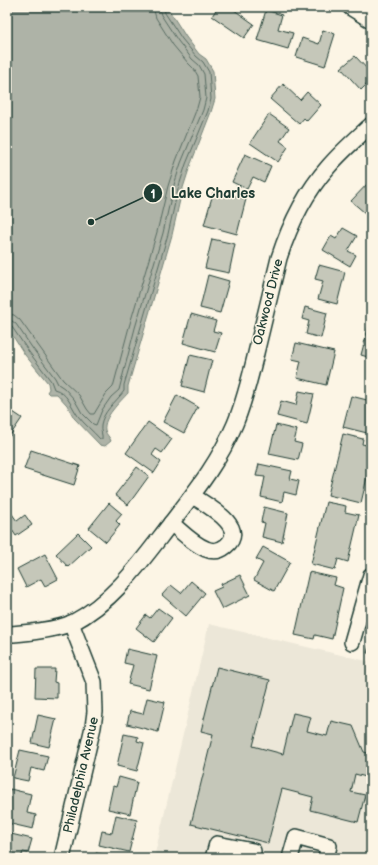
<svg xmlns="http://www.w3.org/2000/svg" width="378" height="865" font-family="'Balsamiq Sans',sans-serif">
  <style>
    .built { fill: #ece7d8 }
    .water { fill: #aeb3a7; stroke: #758479 }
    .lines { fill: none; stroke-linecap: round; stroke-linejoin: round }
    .shore { stroke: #586c62; stroke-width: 1 }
    .building { fill: #c5c7b9; stroke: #1f3d34 }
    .minor-casing { stroke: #1f3d34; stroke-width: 18 }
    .minor { stroke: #fcf5e5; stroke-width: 15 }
    .labels { text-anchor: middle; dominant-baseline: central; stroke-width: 3; stroke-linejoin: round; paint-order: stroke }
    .street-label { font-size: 13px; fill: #1f3d34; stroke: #fcf5e5 }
    .leader { fill: none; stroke: #1f3d34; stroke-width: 1.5 }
    .callout-dot { fill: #1f3d34; stroke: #fcf5e5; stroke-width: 1.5 }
    .mark-label { font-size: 12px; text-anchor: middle; font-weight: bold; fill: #fff }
    .callout-label { font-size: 14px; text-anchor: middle; font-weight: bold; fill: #1f3d34; stroke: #fcf5e5; stroke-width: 3; stroke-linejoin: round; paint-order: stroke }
  </style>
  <rect width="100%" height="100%" fill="#fcf5e5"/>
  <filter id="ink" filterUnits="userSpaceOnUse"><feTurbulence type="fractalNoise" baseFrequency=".025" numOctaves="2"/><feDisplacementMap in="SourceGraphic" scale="8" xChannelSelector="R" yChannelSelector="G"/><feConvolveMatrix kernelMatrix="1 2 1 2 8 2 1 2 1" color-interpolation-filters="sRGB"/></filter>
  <g filter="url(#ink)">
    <path class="built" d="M209 624 371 662V858H154Z"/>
    <path class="water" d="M7 7H167L186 37 199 54 206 59 213 71 215 99 211 112 190 166 182 191 172 235 128 386V393C120 402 103 417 105 430 106 435 110 437 111 441L105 446 100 445 74 418 67 405 57 394H49L47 392 49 389 48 383 25 355 7 327Z"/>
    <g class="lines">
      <g class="shore">
        <path d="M7 314 14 315 20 320 63 380 79 395 87 409 91 414H94L106 394 113 387 129 327 157 232 168 186 176 161 197 108 200 97 198 76 194 69 188 63 173 45 156 18 153 7"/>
        <path d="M7 320 12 321 16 324 33 349 55 378 58 384 64 388 74 399 82 413 93 424 96 425 102 410 111 397 119 390 135 328 163 233 173 188 181 163 203 110 206 98 204 74 199 65 192 59 178 41 161 15 159 7"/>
        <path d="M7 325 12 327 29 352 51 381 54 389C67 392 71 406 78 416 84 424 93 431 100 439H102C103 435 100 431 101 426 102 412 116 402 124 391V385L168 234 178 189 186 164 208 111 211 99 209 72 203 62 196 56 182 39 165 13 164 7"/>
      </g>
    </g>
    <g class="building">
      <path d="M218 7H230L254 24 244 38 212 16Z"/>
      <path d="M266 10 282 15 278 29 293 33 288 49 257 40Z"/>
      <path d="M323 30 335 34 325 66 296 57 302 38 319 44Z"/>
      <path d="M355 56 371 73V80L361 90 341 68Z"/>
      <path d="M283 84 300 100 307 92 321 105 307 121 304 118 299 124 270 99Z"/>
      <path d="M269 114 289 128 280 141 288 147 278 162 250 143Z"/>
      <path d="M245 154 271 166 264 182 253 177 247 189 232 182Z"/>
      <path d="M371 180V206L365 213 351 201Z"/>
      <path d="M214 190 246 199 237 234 204 225Z"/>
      <path d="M343 228 357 236 348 251 356 255 350 266 323 250 331 236 336 239Z"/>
      <path d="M212 239 235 244 229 273 205 268Z"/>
      <path d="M319 265 345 272 337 304 318 299 323 281 315 279Z"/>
      <path d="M208 275 229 281 220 313 200 308Z"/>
      <path d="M305 307 327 313 321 338 306 334 309 321 302 319Z"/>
      <path d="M191 314 216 321 213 331 221 333 215 352 183 343Z"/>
      <path d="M371 317V358L361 355Z"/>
      <path d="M296 343 334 352 326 385 297 378 301 361 292 359Z"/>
      <path d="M190 355 212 360 204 392 182 386Z"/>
      <path d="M299 391 314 394 307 424 277 416 281 401 296 405Z"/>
      <path d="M177 395 198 407 184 433 163 422Z"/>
      <path d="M351 396 371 401V434L343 427Z"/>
      <path d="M7 408 22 418 7 440Z"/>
      <path d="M148 422 172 439 162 453 156 449 152 455 161 462 154 473 126 453Z"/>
      <path d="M276 425 297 430 294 442 302 444 298 460 269 454Z"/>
      <path d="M343 434 363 439 362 444 371 446V460L361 503 328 495Z"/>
      <path d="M31 450 80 466 74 485 24 469Z"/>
      <path d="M259 464 292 471 290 479 299 481 296 495 284 492 282 502 261 497 265 477 256 476Z"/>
      <path d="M137 467 149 476 128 505 115 495Z"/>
      <path d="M326 502 346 506 345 512 359 515 348 562 338 559 335 570 311 564Z"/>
      <path d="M109 503 122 514 116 521 120 525 106 542 89 528Z"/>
      <path d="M7 507 17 521 25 515 32 525 16 536 12 530 7 534Z"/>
      <path d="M264 507 288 513 282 542 262 537 265 523 261 522Z"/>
      <path d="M78 533 91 546 68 567 56 554Z"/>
      <path d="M263 547 290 562 274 591 254 580 263 563 256 559Z"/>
      <path d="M45 554 58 579 45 586 41 579 26 587 17 569Z"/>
      <path d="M309 572 336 578 334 585 343 588 332 639 315 635 314 639 295 635Z"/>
      <path d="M240 575 250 595 222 609 213 591 222 587 221 584Z"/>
      <path d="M191 581 205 593 186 616 162 595 171 585 181 593Z"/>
      <path d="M158 608 172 618 154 642 136 628 146 615 150 618Z"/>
      <path d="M371 638V653H367Z"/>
      <path d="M127 649 157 656 149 689 128 684 133 665 124 663Z"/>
      <path d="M217 667 270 680 253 746 283 754 293 713 311 717 307 731 327 736 331 721 353 726 364 752 371 754 366 777 355 774 351 792 365 795 358 822 310 810 313 797 282 789 268 843 191 824 213 734 201 731Z"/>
      <path d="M36 669H55L54 682 57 683V698L35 697Z"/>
      <path d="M147 698 165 702 158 732 127 724 130 711 143 714Z"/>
      <path d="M38 715 56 719 49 747 32 743Z"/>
      <path d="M124 734 138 737 137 741 144 743 137 771 117 766Z"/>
      <path d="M20 750 48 756 44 771 31 768 28 781 13 778Z"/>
      <path d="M119 777 137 782 130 814 108 809 113 786 116 787Z"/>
      <path d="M10 789 31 794 27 813 36 815 33 829 7 823V804Z"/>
      <path d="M116 815 137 820 129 852 99 845 102 831 112 833Z"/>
      <path d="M7 833 32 839 28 853 23 852 21 858H7Z"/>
      <path d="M96 853 118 858H95Z"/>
    </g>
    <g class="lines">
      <g class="minor-casing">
        <g id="minor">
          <path d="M350 7 371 20"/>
          <path d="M171 523C182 532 193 544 206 549 213 552 220 551 226 546 249 527 206 505 193 496"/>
          <path d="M7 634C22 634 59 629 72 623 113 602 141 562 168 527 194 493 218 464 235 424 245 400 251 374 257 349 264 319 272 288 279 258 290 224 305 193 329 166 342 151 357 138 371 125"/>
          <path d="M352 642 371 575"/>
          <path d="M62 858 93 727 95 712 94 682 71 623"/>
          <path d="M213 858 217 844 253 851 251 858"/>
          <path d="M290 858 296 837 329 846 326 858"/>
        </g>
      </g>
      <use href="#minor" class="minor"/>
    </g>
  </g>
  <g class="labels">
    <g class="street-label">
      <text transform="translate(268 302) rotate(-76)">Oakwood Drive</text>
      <text transform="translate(81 775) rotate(-77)">Philadelphia Avenue</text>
    </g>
  </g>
  <path class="leader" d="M91 222L153 193"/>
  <g class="callout-dot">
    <circle cx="91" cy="222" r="4"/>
    <circle cx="153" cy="193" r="10"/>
  </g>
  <g class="mark-label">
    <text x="153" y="198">1</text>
  </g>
  <g class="callout-label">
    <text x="213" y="198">Lake Charles</text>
  </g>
  <rect width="378" height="865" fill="none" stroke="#fcf5e5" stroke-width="24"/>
  <rect x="12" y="12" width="354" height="841" fill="none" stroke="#1f3d34" stroke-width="1.5" filter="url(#ink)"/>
</svg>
